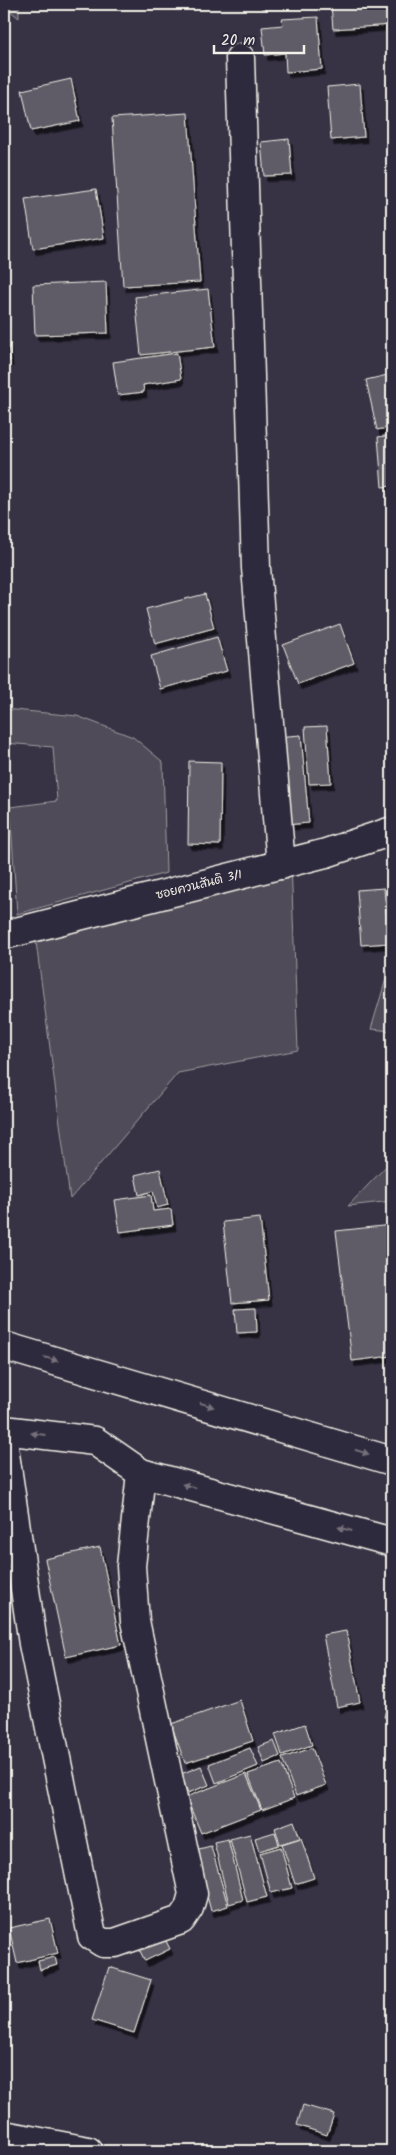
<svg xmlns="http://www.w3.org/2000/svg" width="396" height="2155" font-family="Kalam,'Playpen Sans Thai',sans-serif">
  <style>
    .green { fill: #504b59; stroke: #a29ea0 }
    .building { fill: #5f5c67; stroke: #f4f1e8; filter: url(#shadow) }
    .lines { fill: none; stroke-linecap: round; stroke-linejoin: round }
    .minor-casing { stroke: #f4f1e8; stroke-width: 31 }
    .major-casing { stroke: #f4f1e8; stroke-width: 31 }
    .minor { stroke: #2f2a3d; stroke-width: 28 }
    .major { stroke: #2f2a3d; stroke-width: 28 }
    .oneway { fill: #747079 }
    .labels { text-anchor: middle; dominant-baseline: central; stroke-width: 4; stroke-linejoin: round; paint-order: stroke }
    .street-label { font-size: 12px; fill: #f4f1e8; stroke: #2f2a3d }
  </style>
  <defs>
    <filter id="shadow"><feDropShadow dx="3" dy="5.5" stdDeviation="0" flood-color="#0009"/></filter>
  </defs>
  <rect width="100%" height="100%" fill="#373244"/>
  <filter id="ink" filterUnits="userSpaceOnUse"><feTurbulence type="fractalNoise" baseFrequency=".02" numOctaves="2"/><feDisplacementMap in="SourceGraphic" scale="10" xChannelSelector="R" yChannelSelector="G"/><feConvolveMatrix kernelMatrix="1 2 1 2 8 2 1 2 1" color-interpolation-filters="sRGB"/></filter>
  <g filter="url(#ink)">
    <g class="green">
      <path d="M4 4H19V18L4 6Z"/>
      <path d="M261 4H310L308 8 262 9Z"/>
      <path d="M4 709 77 716 133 737 163 762 166 873 17 914 10 807 57 801 53 747 5 743Z"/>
      <path d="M291 862 298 1050 178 1073 70 1199 34 927Z"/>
      <path d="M392 959V1031L371 1029Z"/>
      <path d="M392 1160V1201L348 1206Z"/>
    </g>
    <g class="building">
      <path d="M331 4H392V25L333 29Z"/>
      <path d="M318 17 322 69 286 72 285 53 265 55 262 27 283 25 282 19Z"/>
      <path d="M71 79 80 121 31 131 22 90Z"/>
      <path d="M360 84 364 137 331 140 327 87Z"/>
      <path d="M188 113 200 282 123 286 112 118Z"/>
      <path d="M289 139 292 175 264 176 261 142Z"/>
      <path d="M96 189 104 238 33 249 25 199Z"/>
      <path d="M106 282 108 333 35 335 33 285Z"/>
      <path d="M208 289 215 347 141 355 135 297Z"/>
      <path d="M4 307 10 361H4Z"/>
      <path d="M177 353 181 379 143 385 144 392 118 395 113 362Z"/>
      <path d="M392 374V427L377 430 366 380Z"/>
      <path d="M392 435V486L382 487 378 437Z"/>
      <path d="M205 594 214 628 155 644 146 609Z"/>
      <path d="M340 624 354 663 298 684 283 645Z"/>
      <path d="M217 637 227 671 160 689 151 656Z"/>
      <path d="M327 726 331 783 309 784 305 727Z"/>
      <path d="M301 735 309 823 285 825 276 737Z"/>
      <path d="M189 761 221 762 220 845 188 844Z"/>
      <path d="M384 888 389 943 361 945 357 890Z"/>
      <path d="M160 1169 168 1205 157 1208 153 1191 139 1195 135 1175Z"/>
      <path d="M151 1195 153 1211 171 1209 173 1225 120 1232 115 1200Z"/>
      <path d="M260 1218 269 1300 232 1303 223 1222Z"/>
      <path d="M392 1225V1356L352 1361 336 1231Z"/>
      <path d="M256 1308 257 1332 237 1333 235 1309Z"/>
      <path d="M100 1547 121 1645 66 1657 45 1559Z"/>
      <path d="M346 1631 360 1702 337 1707 323 1635Z"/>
      <path d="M392 1687V1720L384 1717Z"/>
      <path d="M240 1700 253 1741 185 1763 171 1724Z"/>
      <path d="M305 1724 312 1745 282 1755 275 1734Z"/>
      <path d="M274 1741 280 1756 264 1763 258 1747Z"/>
      <path d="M250 1748 258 1766 216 1783 209 1764Z"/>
      <path d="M312 1748 326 1785 296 1796 282 1758Z"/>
      <path d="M281 1763 294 1798 262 1810 248 1774Z"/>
      <path d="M201 1766 209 1785 188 1793 181 1774Z"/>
      <path d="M246 1774 261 1810 201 1833 186 1797Z"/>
      <path d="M294 1821 300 1838 280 1844 275 1828Z"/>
      <path d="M275 1832 279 1845 259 1851 255 1838Z"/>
      <path d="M250 1834 267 1897 247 1902 230 1839Z"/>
      <path d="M301 1838 314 1878 295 1884 282 1844Z"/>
      <path d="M228 1839 243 1900 229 1904 214 1842Z"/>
      <path d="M211 1846 228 1906 211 1911 195 1850Z"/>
      <path d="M281 1847 292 1888 271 1893 260 1853Z"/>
      <path d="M50 1919 58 1953 17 1963 9 1928Z"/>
      <rect x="4" y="1928" width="3" height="33"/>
      <path d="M163 1935 170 1949 145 1961 138 1947Z"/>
      <path d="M55 1957 57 1965 40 1970 38 1961Z"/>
      <path d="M109 1967 151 1980 134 2033 92 2020Z"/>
      <path d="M303 2105 334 2114 327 2135 297 2125Z"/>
    </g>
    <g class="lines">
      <g class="minor-casing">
        <g id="minor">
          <path d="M240 58 256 568 281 865"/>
          <path d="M4 935 326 853 392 831"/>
          <path d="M4 1447 33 1644 92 1936 103 1943H115L181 1920 189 1908 193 1894 135 1621 131 1566 141 1473"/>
          <path d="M4 2135 88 2151"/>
        </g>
      </g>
      <g class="major-casing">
        <g id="major">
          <path d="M4 1346 392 1461"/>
          <path d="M4 1430 95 1441 141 1473 392 1542"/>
        </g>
      </g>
      <use href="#minor" class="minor"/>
      <use href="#major" class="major"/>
    </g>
    <defs><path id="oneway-solid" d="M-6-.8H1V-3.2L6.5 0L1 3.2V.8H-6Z" transform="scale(1.25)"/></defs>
    <g class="oneway">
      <use href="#oneway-solid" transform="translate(51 1359) rotate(16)"/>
      <use href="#oneway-solid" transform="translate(207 1405) rotate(17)"/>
      <use href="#oneway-solid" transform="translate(38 1434) rotate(-173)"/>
      <use href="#oneway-solid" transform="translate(362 1452) rotate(17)"/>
      <use href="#oneway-solid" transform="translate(189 1486) rotate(-165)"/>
      <use href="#oneway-solid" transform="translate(345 1529) rotate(-165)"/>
    </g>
  </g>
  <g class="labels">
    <g class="street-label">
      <text transform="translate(199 885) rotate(-14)">ซอยควนสันติ 3/1</text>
    </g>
  </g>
  <rect width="396" height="2155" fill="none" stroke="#2f2a3d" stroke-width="20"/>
  <rect x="10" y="10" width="376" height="2135" fill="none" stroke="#f4f1e8" stroke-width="2" filter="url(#ink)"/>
  <path d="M214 45v8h90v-8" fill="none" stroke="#f4f1e8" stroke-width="2.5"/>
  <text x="221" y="45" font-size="15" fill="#f4f1e8" stroke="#2f2a3d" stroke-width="4" paint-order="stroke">20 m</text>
</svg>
